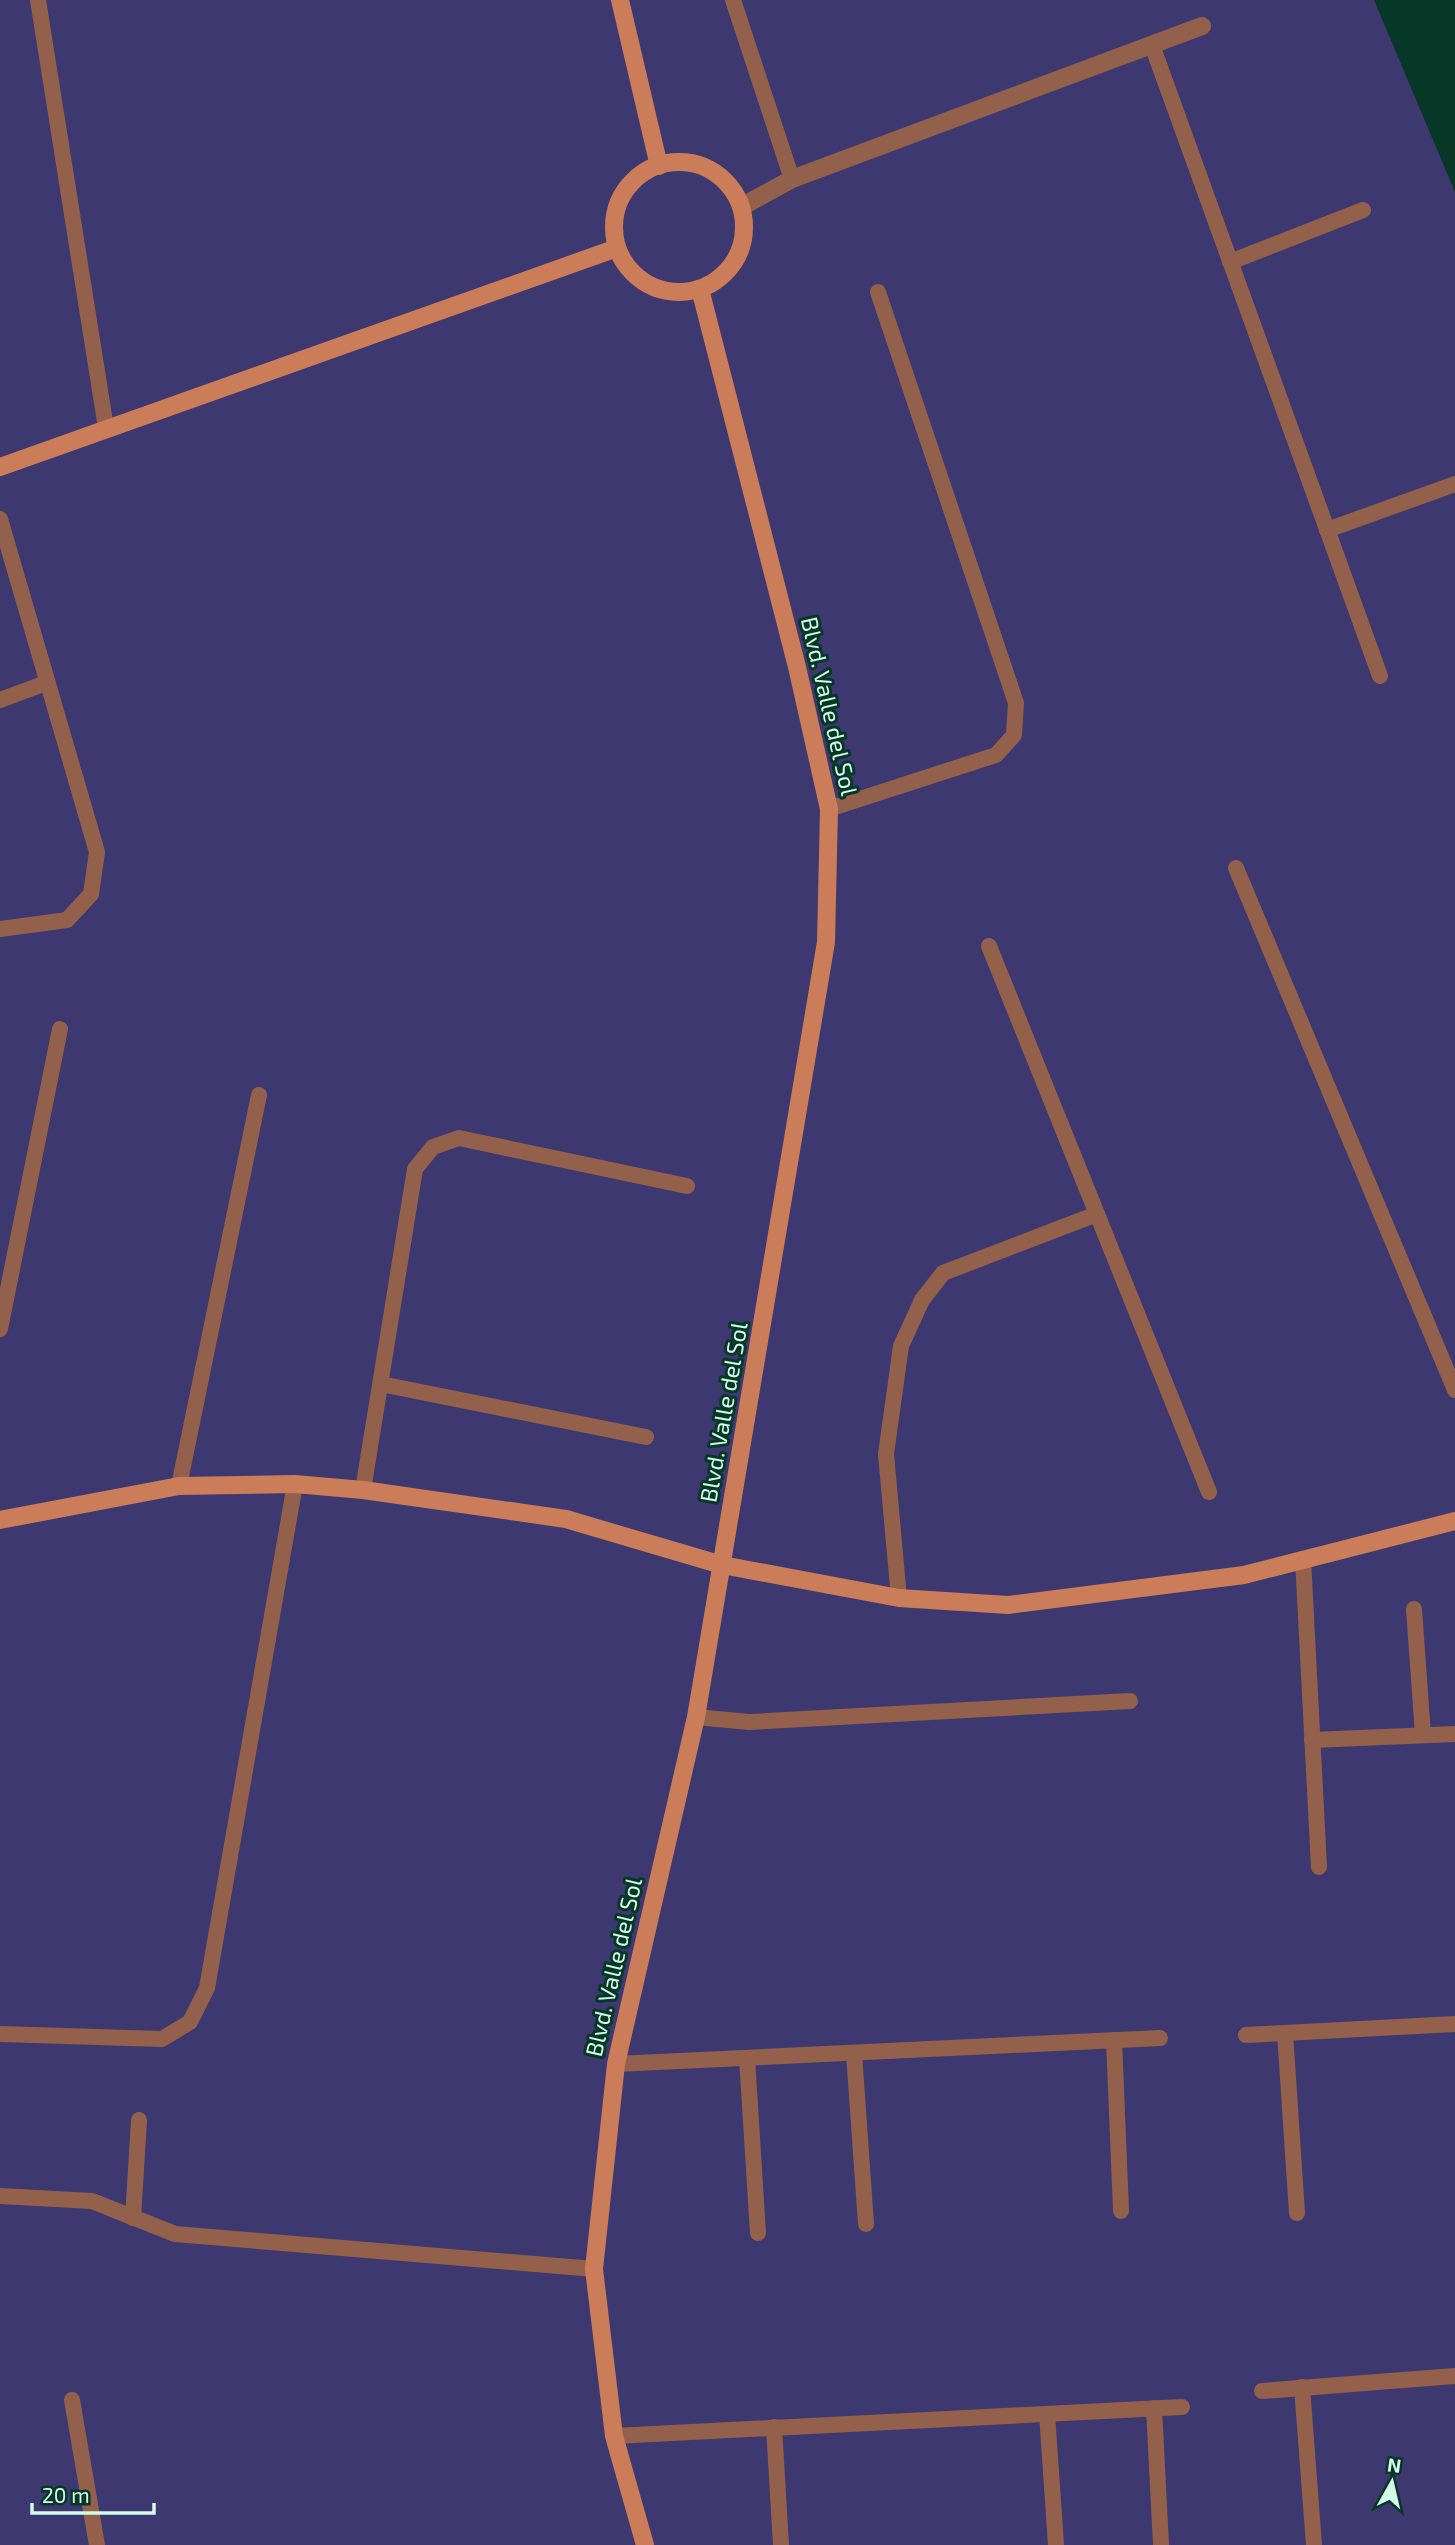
<svg xmlns="http://www.w3.org/2000/svg" width="1455" height="2545" font-family="'Exo 2',sans-serif">
  <style>
    .green { fill: #3d386f }
    .lines { fill: none; stroke-linecap: round; stroke-linejoin: round }
    .lane { stroke: #93614b; stroke-width: 16 }
    .street { stroke: #93614b; stroke-width: 18 }
    .secondary { stroke: #cb7c59; stroke-width: 18 }
    .labels { text-anchor: middle; dominant-baseline: central; stroke-width: 6; stroke-linejoin: round; paint-order: stroke }
    .street-label { font-size: 23px; fill: #d3fbe8; stroke: #073726 }
  </style>
  <rect width="100%" height="100%" fill="#073726"/>
  <path class="green" d="M0 0H1374L1455 192V2545H0Z"/>
  <g class="lines">
    <g class="lane">
      <path d="M38 0 106 428"/>
      <path d="M733 0 792 179"/>
      <path d="M1152 45 1380 676"/>
      <path d="M1230 262 1363 210"/>
      <path d="M0 519 97 852 91 894 67 920 0 929"/>
      <path d="M1327 530 1455 484"/>
      <path d="M0 700 46 683"/>
      <path d="M829 809 996 755 1014 735 1016 703 878 292"/>
      <path d="M1236 868 1455 1390"/>
      <path d="M989 946 1209 1492"/>
      <path d="M0 1329 60 1029"/>
      <path d="M381 1384 646 1437"/>
      <path d="M179 1486 259 1095"/>
      <path d="M363 1490 415 1169 433 1147 459 1138 687 1186"/>
      <path d="M1303 1559 1319 1867"/>
      <path d="M899 1598 886 1454 901 1346 922 1300 943 1273 1097 1214"/>
      <path d="M1414 1609 1423 1735"/>
      <path d="M696 1717 749 1722 1130 1701"/>
      <path d="M1312 1740 1455 1734"/>
      <path d="M1285 2033 1297 2213"/>
      <path d="M0 2034 162 2039 190 2022 207 1988 295 1484"/>
      <path d="M1246 2035 1455 2024"/>
      <path d="M1114 2040 1121 2211"/>
      <path d="M854 2053 866 2224"/>
      <path d="M747 2058 758 2233"/>
      <path d="M616 2064 1160 2038"/>
      <path d="M0 2196 92 2201 175 2234 594 2269"/>
      <path d="M133 2218 139 2120"/>
      <path d="M1302 2387 1314 2545"/>
      <path d="M1262 2391 1455 2376"/>
      <path d="M72 2400 97 2545"/>
      <path d="M1154 2408 1161 2545"/>
      <path d="M1047 2414 1056 2545"/>
      <path d="M774 2427 781 2545"/>
      <path d="M614 2436 1182 2407"/>
    </g>
    <path class="street" d="M741 207 792 179 1202 26"/>
    <g class="secondary">
      <path d="M620 0 659 166"/>
      <circle cx="679" cy="227" r="65"/>
      <path d="M0 467 617 248"/>
      <path d="M0 1520 179 1486 295 1484 363 1490 566 1519 722 1565 899 1598 1008 1605 1244 1575 1455 1521"/>
      <path d="M645 2545 614 2436 594 2269 616 2064 696 1717 826 942 829 809 797 667 700 289"/>
    </g>
  </g>
  <g class="labels">
    <g class="street-label">
      <text transform="translate(830 706) rotate(77)">Blvd. Valle del Sol</text>
      <text transform="translate(723 1412) rotate(-80)">Blvd. Valle del Sol</text>
      <text transform="translate(613 1967) rotate(-77)">Blvd. Valle del Sol</text>
    </g>
  </g>
  <g transform="translate(1392 2482) rotate(8)" stroke="#073726" stroke-width="5" paint-order="stroke">
  <path d="M0-5L12 26L0 18L-12 26Z" fill="#d3fbe8"/>
  <text y="-10" font-size="19" font-weight="bold" text-anchor="middle" fill="#d3fbe8">N</text>
  </g>
  <path d="M32 2503v10h122v-10" fill="none" stroke="#d3fbe8" stroke-width="3.5"/>
  <text x="42" y="2503" font-size="21" fill="#d3fbe8" stroke="#073726" stroke-width="5" paint-order="stroke">20 m</text>
</svg>
